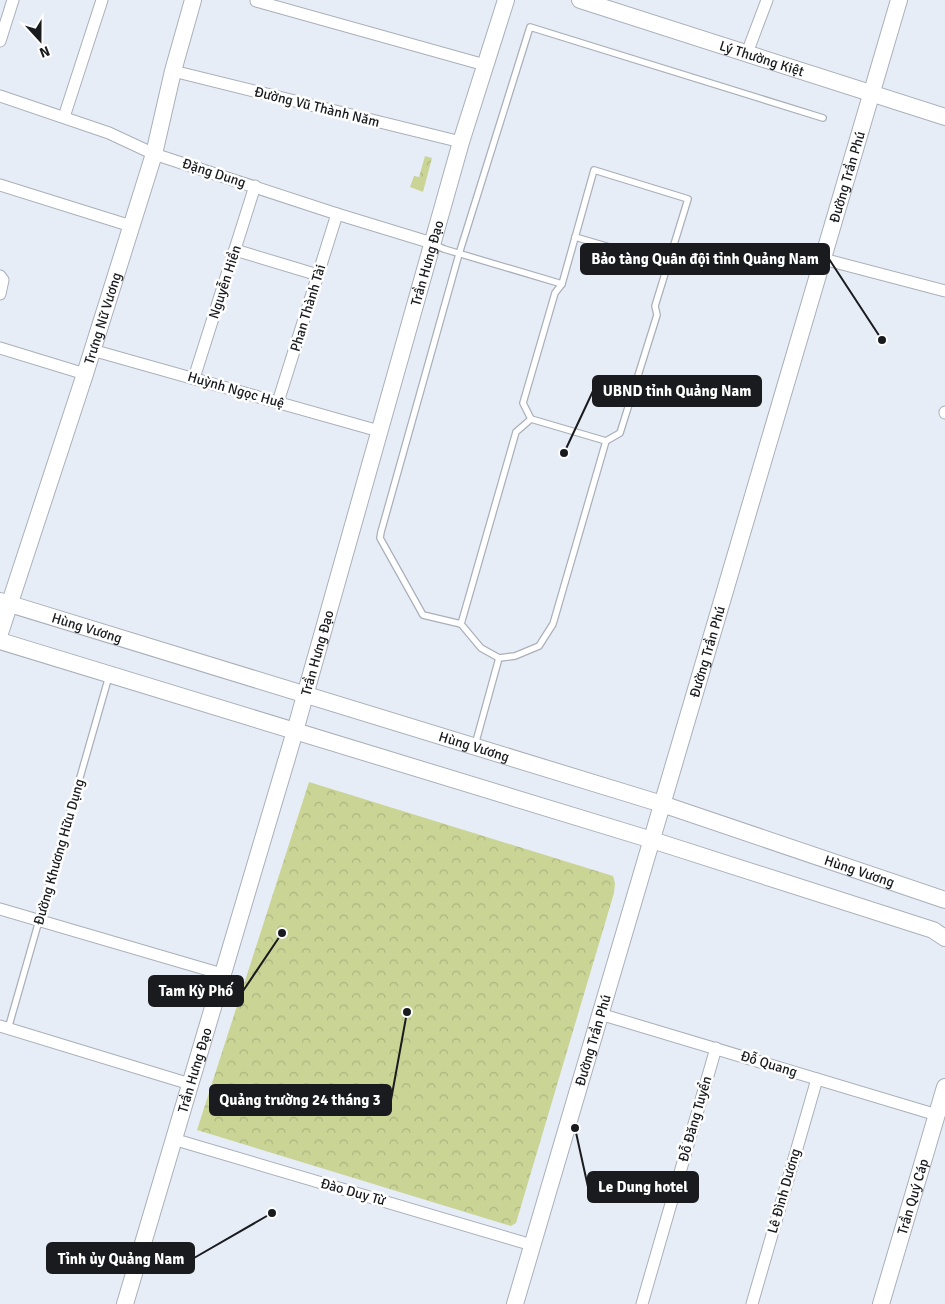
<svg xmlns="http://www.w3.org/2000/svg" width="945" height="1304" font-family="Signika,sans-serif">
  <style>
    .forest { fill: url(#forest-crowns) }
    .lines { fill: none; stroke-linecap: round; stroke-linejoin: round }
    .lane-casing { stroke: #aab0ba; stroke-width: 8 }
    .street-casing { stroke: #aab0ba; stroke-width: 13 }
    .secondary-casing { stroke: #aab0ba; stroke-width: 18 }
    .lane { stroke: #fff; stroke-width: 5.5 }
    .street { stroke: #fff; stroke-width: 11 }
    .secondary { stroke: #fff; stroke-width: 16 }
    .labels { text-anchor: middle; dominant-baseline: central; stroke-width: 5; stroke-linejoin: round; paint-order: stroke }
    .street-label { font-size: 14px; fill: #191b1e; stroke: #fff }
    .leader { fill: none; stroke: #191b1e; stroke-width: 2 }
    .callout-dot { fill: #191b1e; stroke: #fff; stroke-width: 2 }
    .callout { fill: #191b1e; stroke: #191b1e; stroke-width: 2 }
    .callout-label { font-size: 15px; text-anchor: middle; font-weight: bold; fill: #fff }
  </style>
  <defs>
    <pattern id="forest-crowns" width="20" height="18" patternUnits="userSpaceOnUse" patternTransform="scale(1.25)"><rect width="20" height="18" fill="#cad495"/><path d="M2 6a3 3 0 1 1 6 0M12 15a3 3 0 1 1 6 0" fill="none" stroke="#adb580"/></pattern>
  </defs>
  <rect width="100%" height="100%" fill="#e6edf7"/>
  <g class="forest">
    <path d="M425 156 432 158 423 192 410 187 414 176 419 177Z"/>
    <path d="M309 782 613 876 615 883 614 893 516 1223 511 1226 197 1130Z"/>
  </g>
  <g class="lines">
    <g class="lane-casing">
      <g id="lane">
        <path d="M575 237 668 264"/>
        <path d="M433 244 444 249 562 284"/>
        <path d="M461 624 423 615 380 538 381 532 459 254 530 27 823 118"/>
        <path d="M499 658 481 648 461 624 516 432 531 419 606 441"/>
        <path d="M475 745 499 658 515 656 539 646 553 624 606 441 620 433 657 315 655 306 688 199 594 170 562 284 555 293 523 403 531 419"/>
        <path d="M8 1029 109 676"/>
      </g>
    </g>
    <g class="street-casing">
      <g id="street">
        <path d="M256 1 485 65"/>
        <path d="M0 41 13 0"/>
        <path d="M747 53 767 0"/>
        <path d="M173 71 461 142"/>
        <path d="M0 96 109 133 154 154 337 214 432 243"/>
        <path d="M64 117 102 0"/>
        <path d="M0 185 131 226"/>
        <path d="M235 250 318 275"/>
        <path d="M823 259 945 291"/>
        <path d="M0 276 3 280 0 294"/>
        <path d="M0 348 85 374"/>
        <path d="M92 350 379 431"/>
        <path d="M194 378 255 186"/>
        <path d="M278 402 337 214"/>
        <path d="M945 412V413"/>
        <path d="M0 909 222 974"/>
        <path d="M600 1014 937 1115"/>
        <path d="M0 1026 190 1084"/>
        <path d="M173 1139 532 1245"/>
        <path d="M642 1304 716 1048"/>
        <path d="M752 1304 817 1079"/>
      </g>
    </g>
    <g class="secondary-casing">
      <g id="secondary">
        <path id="s1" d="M580 0 945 117"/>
        <path id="s2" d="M0 601 662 804 945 900"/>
        <path id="s3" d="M0 633 85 374 154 154 173 71 193 0"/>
        <path d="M0 641 652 840 933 930 945 938"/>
        <path id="s4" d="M125 1304 295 731 461 142 506 0"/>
        <path id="s5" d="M515 1304 899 0"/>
        <path id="s6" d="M881 1304 945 1087"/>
      </g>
    </g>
    <use href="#lane" class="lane"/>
    <use href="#street" class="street"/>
    <use href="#secondary" class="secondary"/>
  </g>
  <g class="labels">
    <g class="street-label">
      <text stroke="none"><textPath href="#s1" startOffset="191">Lý Thường Kiệt</textPath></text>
      <text transform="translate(317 107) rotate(14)">Đường Vũ Thành Năm</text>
      <text transform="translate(214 173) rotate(18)">Đặng Dung</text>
      <text stroke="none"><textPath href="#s5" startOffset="1175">Đường Trần Phú</textPath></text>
      <text stroke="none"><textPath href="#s4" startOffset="1084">Trần Hưng Đạo</textPath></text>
      <text transform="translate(225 282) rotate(-72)">Nguyễn Hiền</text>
      <text transform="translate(308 308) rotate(-73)">Phan Thành Tài</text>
      <text stroke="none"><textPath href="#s3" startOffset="331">Trưng Nữ Vương</textPath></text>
      <text transform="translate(236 390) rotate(16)">Huỳnh Ngọc Huệ</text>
      <text stroke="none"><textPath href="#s2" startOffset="91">Hùng Vương</textPath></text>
      <text stroke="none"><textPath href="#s4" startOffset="679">Trần Hưng Đạo</textPath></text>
      <text stroke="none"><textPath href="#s5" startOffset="680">Đường Trần Phú</textPath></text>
      <text stroke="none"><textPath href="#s2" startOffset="496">Hùng Vương</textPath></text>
      <text transform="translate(59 852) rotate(-74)">Đường Khương Hữu Dụng</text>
      <text stroke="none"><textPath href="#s2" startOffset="901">Hùng Vương</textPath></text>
      <text stroke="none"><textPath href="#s5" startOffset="275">Đường Trần Phú</textPath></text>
      <text transform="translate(769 1064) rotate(17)">Đỗ Quang</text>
      <text stroke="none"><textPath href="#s4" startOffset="244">Trần Hưng Đạo</textPath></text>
      <text transform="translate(695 1119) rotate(-74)">Đỗ Đăng Tuyển</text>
      <text transform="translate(784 1191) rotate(-74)">Lê Đình Dương</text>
      <text transform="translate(353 1192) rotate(16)">Đào Duy Từ</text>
      <text stroke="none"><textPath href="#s6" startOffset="112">Trần Quý Cáp</textPath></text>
    </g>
  </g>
  <path class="leader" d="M882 340L829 259M564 453L593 391M282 933L243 991M407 1012L391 1100M575 1128L588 1187M272 1213L194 1258"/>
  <g class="callout-dot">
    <circle cx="882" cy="340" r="5"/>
    <circle cx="564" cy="453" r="5"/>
    <circle cx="282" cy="933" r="5"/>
    <circle cx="407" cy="1012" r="5"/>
    <circle cx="575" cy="1128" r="5"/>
    <circle cx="272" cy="1213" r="5"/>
  </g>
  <g class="callout">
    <rect x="581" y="244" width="248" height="30" rx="5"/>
    <rect x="593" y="376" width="168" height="30" rx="5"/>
    <rect x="149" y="976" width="94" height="30" rx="5"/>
    <rect x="210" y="1085" width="181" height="30" rx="5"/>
    <rect x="588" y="1172" width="110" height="30" rx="5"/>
    <rect x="47" y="1243" width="147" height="30" rx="5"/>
  </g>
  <g class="callout-label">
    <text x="705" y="264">Bảo tàng Quân đội tỉnh Quảng Nam</text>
    <text x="677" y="396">UBND tỉnh Quảng Nam</text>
    <text x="196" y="996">Tam Kỳ Phố</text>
    <text x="300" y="1105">Quảng trường 24 tháng 3</text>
    <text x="643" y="1192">Le Dung hotel</text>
    <text x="121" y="1264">Tỉnh ủy Quảng Nam</text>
  </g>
  <g transform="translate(40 40) rotate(159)" stroke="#ffffff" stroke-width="4" paint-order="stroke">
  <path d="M0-4L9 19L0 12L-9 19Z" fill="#191b1e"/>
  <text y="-8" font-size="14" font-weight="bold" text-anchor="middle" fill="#191b1e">N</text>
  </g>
</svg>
